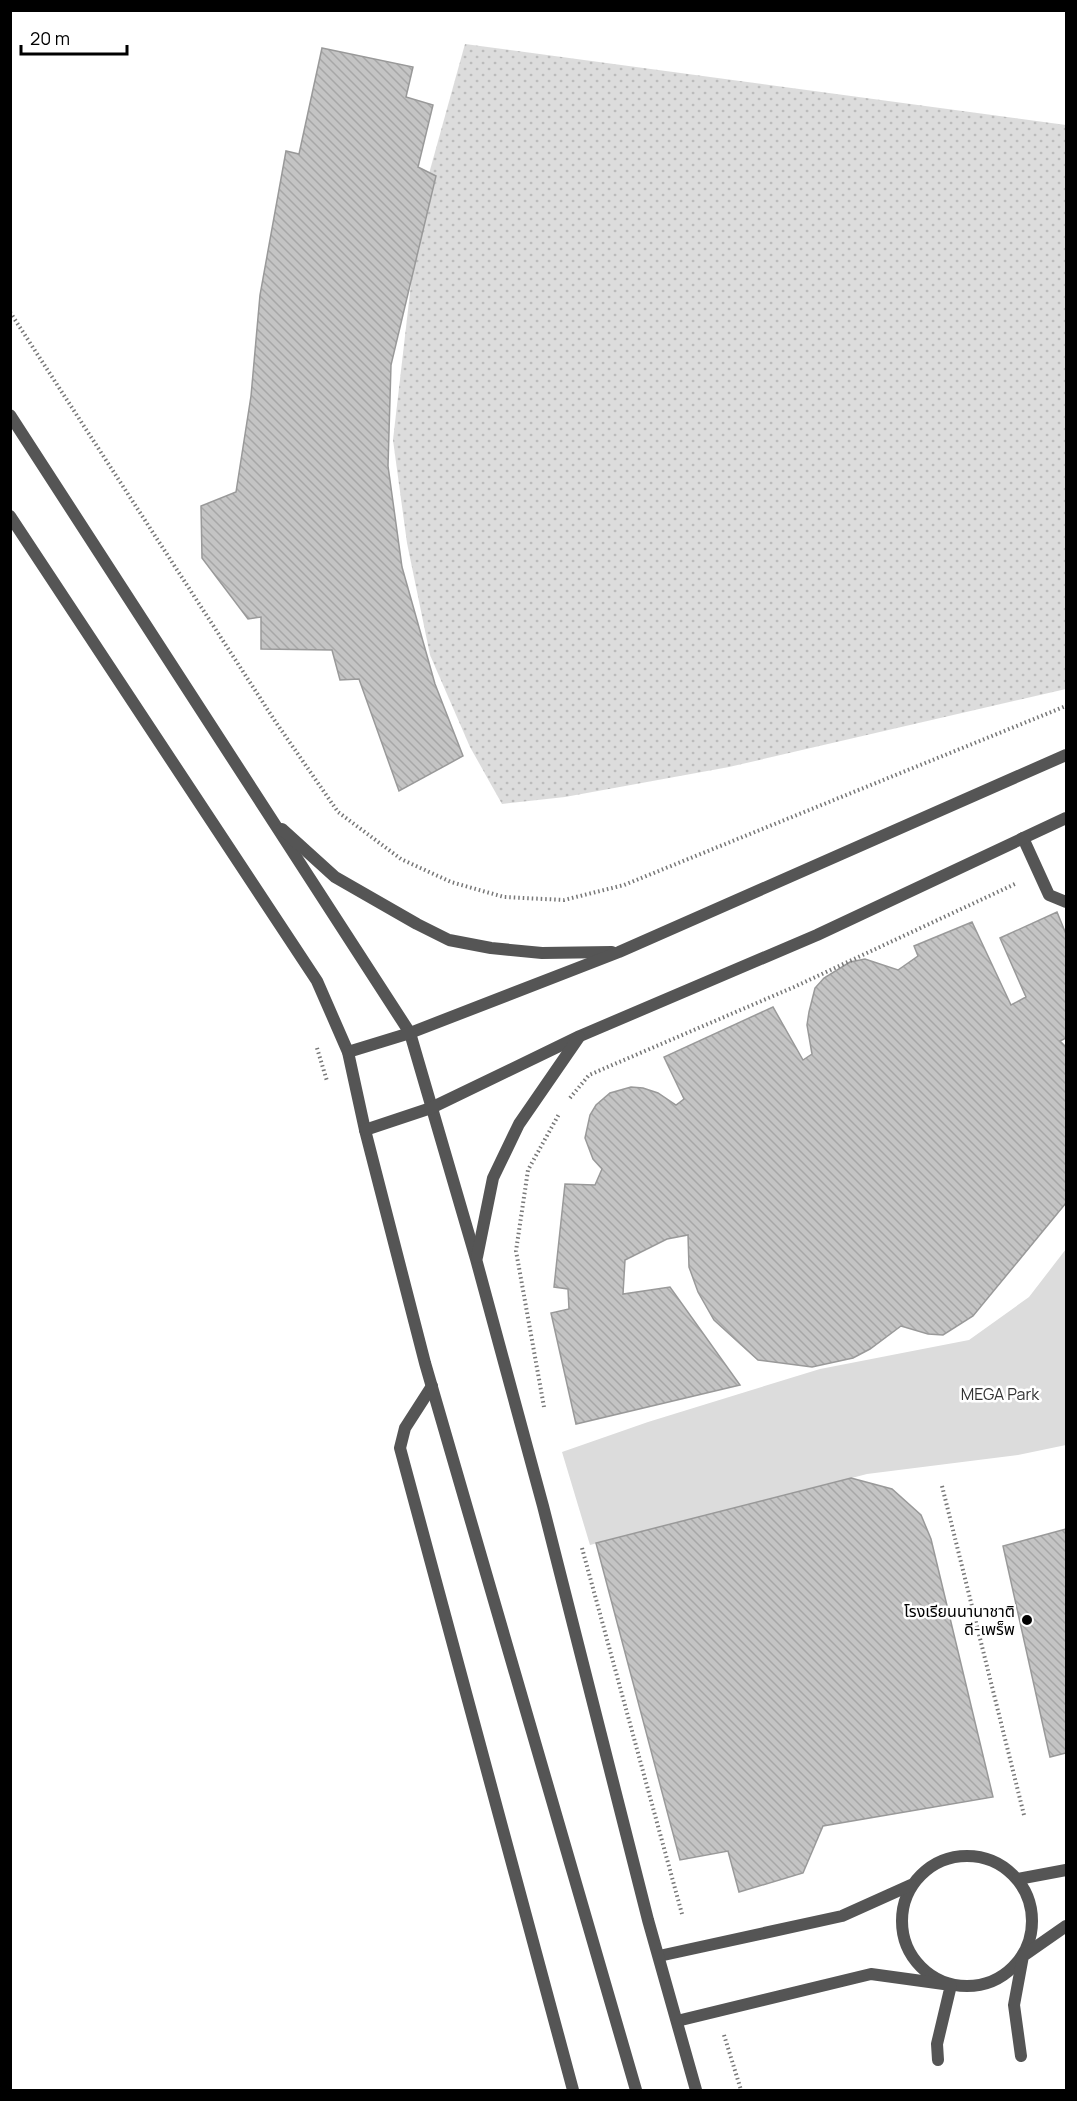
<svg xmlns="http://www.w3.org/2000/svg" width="1077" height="2101" font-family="Manrope,'Noto Sans Thai',sans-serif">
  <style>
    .grass { fill: url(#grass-dots) }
    .park { fill: #dcdcdc }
    .building { fill: url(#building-back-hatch); stroke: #999; stroke-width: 1.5 }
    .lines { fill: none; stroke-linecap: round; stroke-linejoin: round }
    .path { stroke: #777; stroke-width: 4; stroke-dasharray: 1.5 3; stroke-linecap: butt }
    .service { stroke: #555; stroke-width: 12 }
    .minor { stroke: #555; stroke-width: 12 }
    .poi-dot { fill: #000; stroke: #fff; stroke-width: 2 }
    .labels { text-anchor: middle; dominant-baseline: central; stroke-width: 5; stroke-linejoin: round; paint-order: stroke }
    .park-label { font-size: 16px; fill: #333; stroke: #fff }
    .poi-label { font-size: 16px; fill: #000; stroke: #fff; text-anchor: end }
  </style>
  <defs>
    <pattern id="grass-dots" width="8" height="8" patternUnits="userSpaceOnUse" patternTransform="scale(1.5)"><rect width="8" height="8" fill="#dcdcdc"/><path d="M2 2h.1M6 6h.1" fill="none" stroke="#bbb" stroke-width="1.8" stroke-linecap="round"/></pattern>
    <pattern id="building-back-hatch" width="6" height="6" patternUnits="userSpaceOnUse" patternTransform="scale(1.5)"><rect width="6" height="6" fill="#c4c4c4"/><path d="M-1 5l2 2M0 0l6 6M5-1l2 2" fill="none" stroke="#a7a7a7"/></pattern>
  </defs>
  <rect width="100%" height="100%" fill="#fff"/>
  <path class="grass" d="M465 44 1066 125V689L729 767 565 797 502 804 470 747 430 655 407 543 393 440 420 206Z"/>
  <path class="park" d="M1066 1249V1445L1018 1455 867 1474 590 1545 562 1452 648 1422 820 1369 969 1340 1029 1297Z"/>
  <g class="building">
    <path d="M322 48 413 67 406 97 433 105 418 167 436 176 391 365 388 466 402 567 435 684 463 756 399 791 359 679 340 680 332 650 261 649V617L248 619 202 558 201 506 236 492 251 396 260 295 286 151 299 154Z"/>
    <path d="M1057 912 1066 934V1038L1060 1041 1066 1047V1203L973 1316 943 1335 928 1334 901 1326 870 1349 853 1358 812 1367 758 1360 714 1320 698 1292 689 1267 688 1235 667 1239 625 1260 623 1294 670 1287 740 1385 576 1424 551 1313 569 1309 568 1289 554 1287 565 1184 595 1185 602 1169 593 1159 585 1138 590 1115 596 1105 610 1093 631 1087 643 1088 658 1093 676 1105 684 1099 664 1057 773 1007 803 1060 812 1054 807 1025 809 1012 815 988 824 978 850 962 865 959 898 970 918 956 914 946 972 922 1011 1005 1026 997 1000 938Z"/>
    <path d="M851 1478 892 1489 921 1515 931 1539 993 1797 823 1826 803 1873 739 1892 728 1851 680 1860 596 1543Z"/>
    <path d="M1066 1529V1753L1050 1757 1003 1546Z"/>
  </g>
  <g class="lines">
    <g class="path">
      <path d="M10 312 275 721 338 812 401 859 451 882 504 897 564 900 624 885 1066 706"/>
      <path d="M317 1048 327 1081"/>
      <path d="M570 1098 589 1075 794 987 1017 883"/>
      <path d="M544 1407 516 1251 528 1170 559 1114"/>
      <path d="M942 1486 1024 1815"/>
      <path d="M582 1548 682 1914"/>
      <path d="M724 2035 741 2090"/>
    </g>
    <g class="service">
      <path d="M1023 838 1049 895 1066 902"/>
      <path d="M432 1386 405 1428 400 1448 573 2090"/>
      <circle cx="967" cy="1921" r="65"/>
      <path d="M1018 1879 1066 1870"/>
      <path d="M659 1956 842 1916 911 1885"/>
      <path d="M677 2021 871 1974 951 1985 937 2044 938 2060"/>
      <path d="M1021 2056 1014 2005 1023 1956 1066 1926"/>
    </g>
    <g class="minor">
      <path d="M10 415 410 1033 476 1259 543 1506 648 1920 696 2090"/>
      <path d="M10 516 317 981 348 1052 365 1130 425 1363 636 2090"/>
      <path d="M282 829 335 877 417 924 449 940 491 948 542 953 612 952"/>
      <path d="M348 1052 410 1033 619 952 1066 755"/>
      <path d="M365 1130 431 1108 580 1036 817 935 1066 818"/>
      <path d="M477 1257 493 1178 519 1124 579 1037"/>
    </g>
  </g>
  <circle class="poi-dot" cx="1027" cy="1620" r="6"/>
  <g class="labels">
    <g class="park-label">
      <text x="1000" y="1394">MEGA Park</text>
    </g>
    <g class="poi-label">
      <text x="1015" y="1611">โรงเรียนนานาชาติ<tspan x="1015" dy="18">ดี-เพร็พ</tspan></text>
    </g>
  </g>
  <rect width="1077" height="2101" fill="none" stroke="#000000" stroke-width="24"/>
  <path d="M21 45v9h106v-9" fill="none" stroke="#000000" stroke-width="3"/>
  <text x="30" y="45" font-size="18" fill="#000000" stroke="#ffffff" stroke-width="4.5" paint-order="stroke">20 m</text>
</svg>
